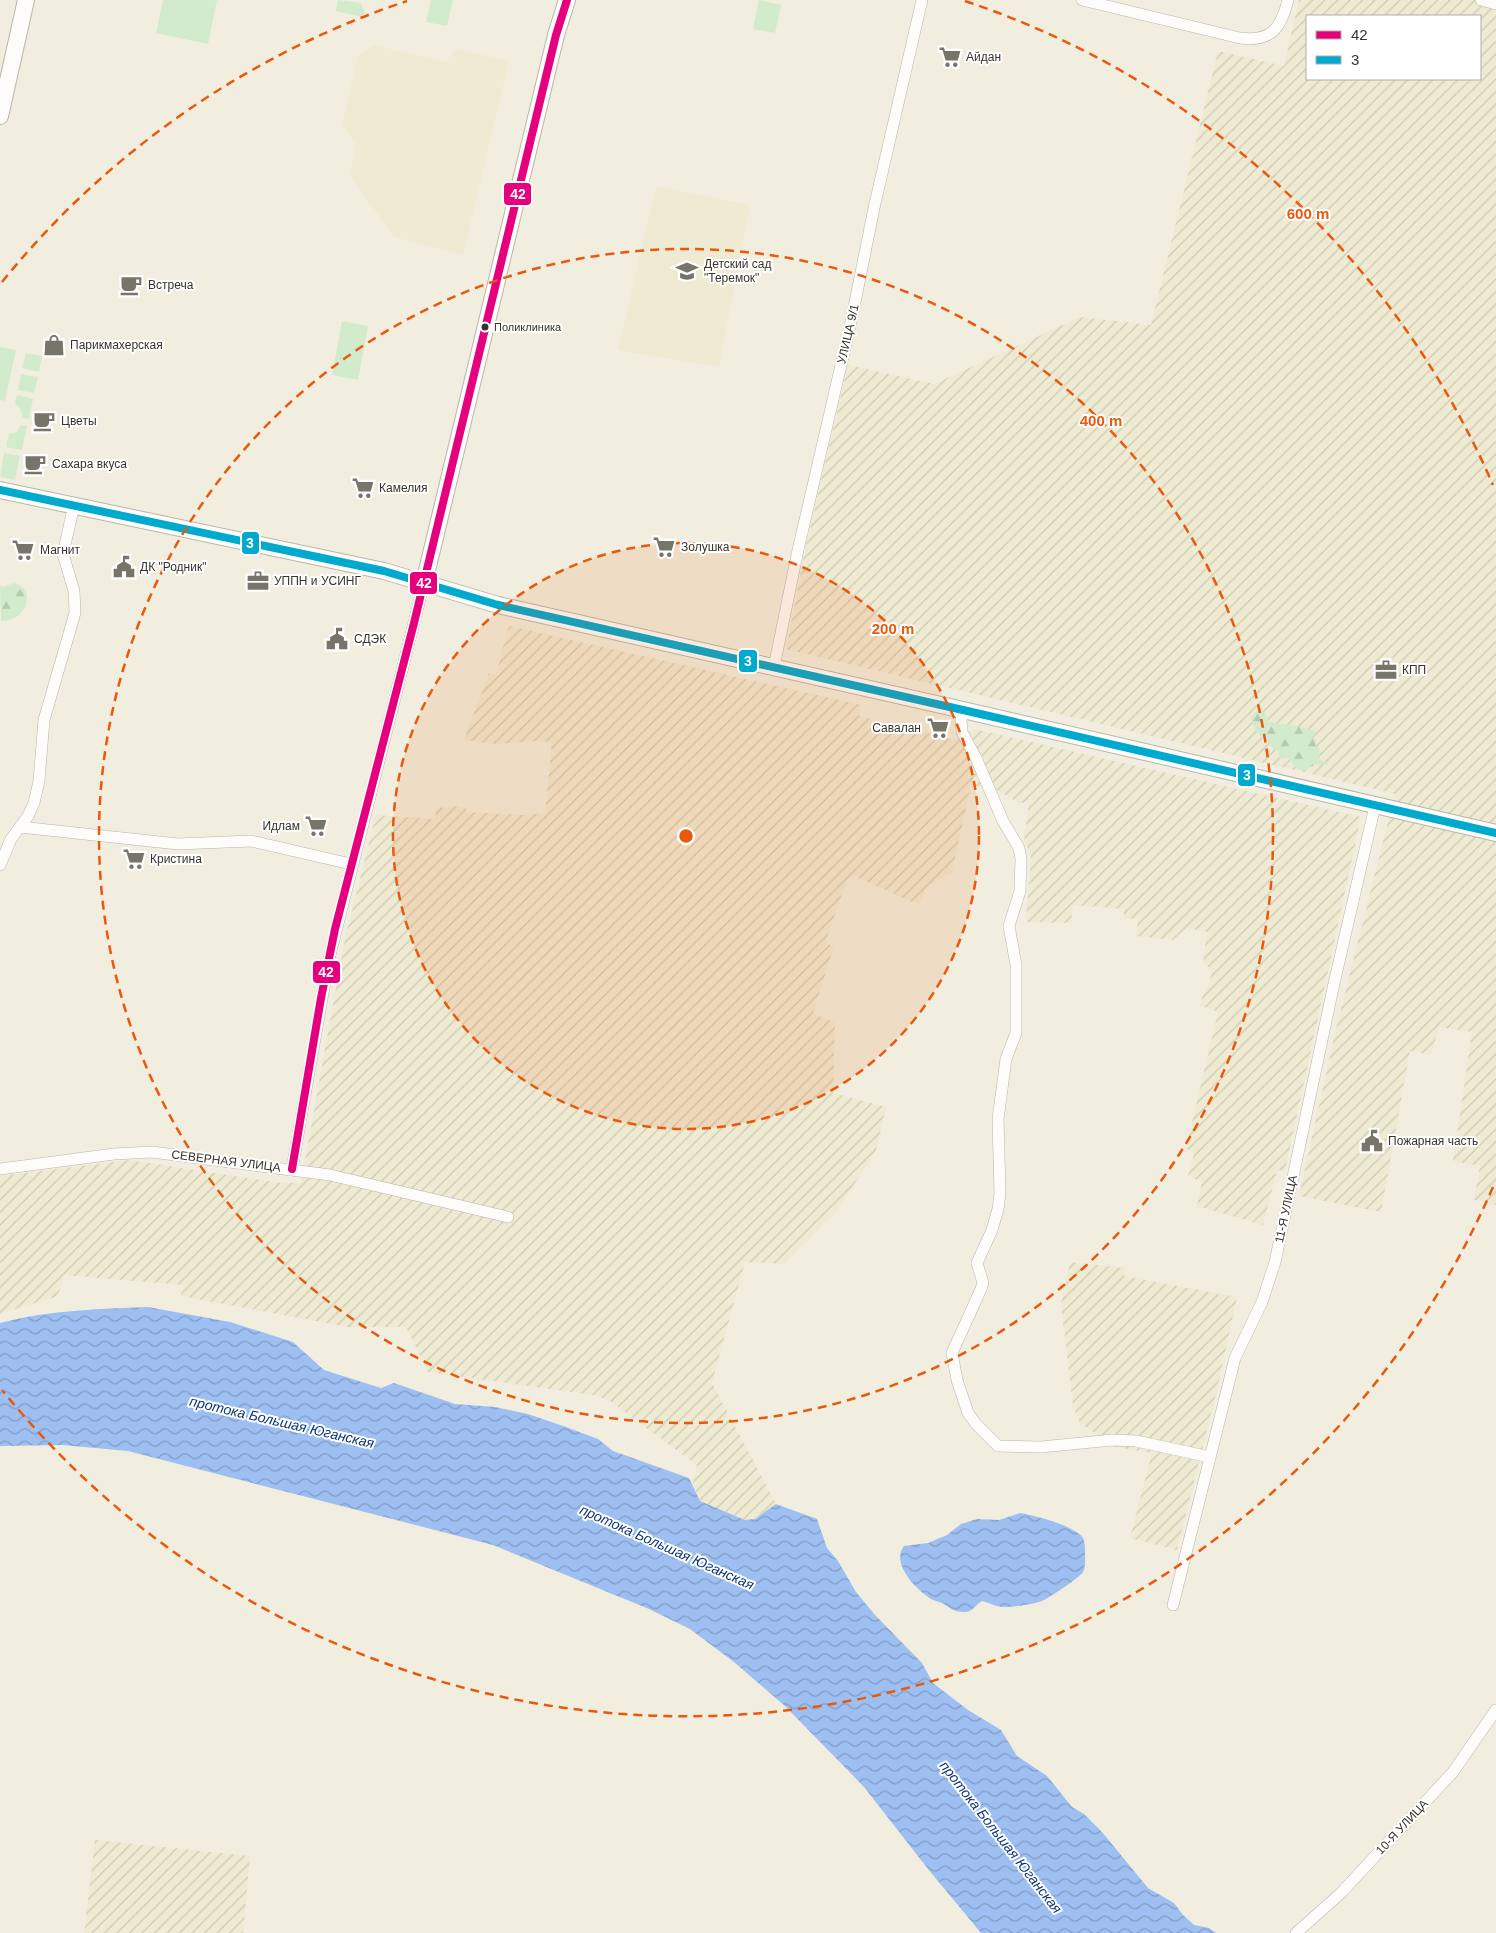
<svg xmlns="http://www.w3.org/2000/svg" width="1496" height="1933" font-family="Arial,sans-serif">
  <style>
    .built { fill: #efead2 }
    .industrial { fill: url(#industrial-furrows); fill-rule: evenodd }
    .green { fill: #d2ebcd }
    .forest { fill: url(#forest-firs) }
    .water { fill: url(#water-waves) }
    .lines { fill: none; stroke-linecap: round; stroke-linejoin: round }
    .street-casing { stroke: #b8b6ab; stroke-width: 12 }
    .secondary-casing { stroke: #b8b6ab; stroke-width: 18 }
    .street { stroke: #fdfcfa; stroke-width: 11 }
    .secondary { stroke: #fdfcfa; stroke-width: 16 }
    .bus-1-casing { stroke: #fff; stroke-width: 11 }
    .bus-2-casing { stroke: #fff; stroke-width: 11 }
    .bus-1 { stroke: #e5007d; stroke-width: 8 }
    .bus-2 { stroke: #00a9ce; stroke-width: 8 }
    .ring { fill: none; stroke: #e8590c; stroke-width: 2.5; stroke-dasharray: 9 6 }
    .bus-dot { fill: #36342a; stroke: #fff; stroke-width: 2 }
    .labels { text-anchor: middle; dominant-baseline: central; stroke-width: 4; stroke-linejoin: round; paint-order: stroke }
    .bus-label { font-size: 11px; fill: #36342a; stroke: #fff; text-anchor: start }
    .poi-label { font-size: 12px; fill: #36342a; stroke: #fff; text-anchor: start }
    .street-label { font-size: 12px; fill: #36342a; stroke: #fff }
    .water-label { font-size: 14px; font-style: italic; fill: #0b367a; stroke: #fff }
    .centre { fill: #e8590c; stroke: #fff; stroke-width: 2.5 }
    .ring-label { font-size: 15px; text-anchor: middle; font-weight: bold; fill: #e8590c; stroke: #fff; stroke-width: 4; stroke-linejoin: round; paint-order: stroke }
    .line-badge { stroke: #fff; stroke-width: 2 }
    .badge-label { font-size: 14px; text-anchor: middle; font-weight: bold; fill: #fff }
  </style>
  <defs>
    <pattern id="industrial-furrows" width="10" height="10" patternUnits="userSpaceOnUse" patternTransform="scale(1.25)"><rect width="10" height="10" fill="#efead2"/><path d="M-1 1l2-2M0 10L10 0M9 11l2-2" fill="none" stroke="#cec9b4"/></pattern>
    <pattern id="forest-firs" width="22" height="20" patternUnits="userSpaceOnUse" patternTransform="scale(1.25)"><rect width="22" height="20" fill="#d2ebcd"/><path d="M5 1l3.5 6h-7zM16 11l3.5 6h-7z" fill="#b5cab0"/></pattern>
    <pattern id="water-waves" width="16" height="10" patternUnits="userSpaceOnUse" patternTransform="scale(1.25)"><rect width="16" height="10" fill="#9ebff2"/><path d="M0 5q4-4 8 0t8 0" fill="none" stroke="#829cc4"/></pattern>
  </defs>
  <rect width="100%" height="100%" fill="#f1eee0"/>
  <g class="built">
    <path d="M373 45 446 62 456 49 509 61 463 255 394 237 350 175 356 141 342 125 358 55Z"/>
    <path d="M656 186 750 205 719 367 618 350Z"/>
  </g>
  <g class="industrial">
    <path d="M1299 0H1496V1205L1474 1200 1480 1166 1453 1161 1472 1032 1439 1027 1431 1055 1410 1051 1381 1212 1299 1196 1335 1033 1395 794 786 649 806 546 848 365 934 384 1080 317 1151 325 1218 51 1284 66ZM1307 16H1480V79H1307Z"/>
    <path d="M509 626 861 705 859 716 956 740 974 729 1361 817 1285 1171 1277 1170 1263 1225 1197 1206 1202 1182 1188 1176 1194 1154 1186 1148 1218 1012 1199 1005 1213 971 1203 962 1207 932 1187 928 1173 940 1136 936 1138 919 1124 918V909L1073 905 1071 923 1026 922 1031 855 1024 840 1029 802 1019 803 997 790 971 785 952 872 927 887 919 905 854 876 847 880 825 943 834 946 813 1013 835 1023 833 1093 886 1107 876 1151 836 1212 784 1264 745 1262 712 1383 776 1504 755 1519 745 1520 700 1501 693 1484 697 1465 607 1399 592 1395 428 1372 406 1327H348L181 1296 183 1285 64 1275 58 1296 0 1314V1176L129 1160 281 1183H301L345 938 376 815 435 819 436 807 448 808V806L466 807V812L524 815 545 813 552 742 539 741 496 744 464 740 489 673 496 674Z"/>
    <path d="M1070 1262 1125 1268 1124 1276 1237 1297 1217 1390 1177 1550 1130 1538 1152 1453 1116 1447 1080 1423 1073 1406 1061 1305Z"/>
    <path d="M95 1840 250 1856 243 1933H84Z"/>
  </g>
  <g class="green">
    <path d="M163 0H217L208 44 156 33Z"/>
    <path d="M338 0 361 3 364 11 363 17 336 11Z"/>
    <path d="M431 0H453L447 26 426 22Z"/>
    <path d="M759 0 781 5 775 33 753 29Z"/>
    <path d="M342 321 368 326 358 380 332 375Z"/>
    <path d="M0 347 16 350 5 401 0 400Z"/>
    <path d="M26 353 42 356 39 372 22 368Z"/>
    <path d="M21 374 38 377 34 393 18 390Z"/>
    <path d="M17 395 33 399 29 419 23 418 20 409 15 403Z"/>
    <path d="M21 425 27 426 22 450 6 447 9 434 17 432Z"/>
    <path d="M4 453 20 456 15 480 0 477Z"/>
  </g>
  <g class="forest">
    <path d="M14 583C38 589 26 622 1 621L0 585 3 587Z"/>
    <path d="M1261 710 1266 715 1269 722C1285 724 1301 726 1315 731L1316 733 1311 737 1316 739 1315 745 1320 749 1319 759 1330 765 1316 764 1305 770H1300L1294 766 1289 758H1281L1278 754 1279 751 1273 750 1271 745 1255 731 1251 717 1255 713Z"/>
  </g>
  <g class="water">
    <path d="M148 1307 230 1322 293 1342 324 1370 381 1388 394 1383 455 1404 495 1407 528 1414 566 1427 598 1439 613 1451 689 1478 700 1501 745 1520 755 1519 776 1504 817 1519 827 1548 838 1561 856 1592 875 1615 922 1663 933 1683 968 1710 1001 1730 1017 1756 1047 1776 1072 1807 1084 1814 1102 1832 1148 1888 1174 1903 1183 1915 1194 1925 1209 1928 1216 1933H981L928 1869 864 1787 785 1706 734 1662 690 1629 649 1609 493 1545 128 1451 62 1445 0 1446V1323C48 1310 99 1309 148 1307Z"/>
    <path d="M1020 1513C1033 1515 1076 1526 1083 1538 1085 1542 1085 1549 1085 1553 1085 1559 1086 1566 1083 1572 1079 1578 1053 1595 1046 1599 1038 1604 1014 1607 1004 1607 996 1607 990 1603 982 1601 975 1605 972 1613 963 1612 954 1612 949 1607 942 1603 937 1601 932 1600 928 1597 914 1587 891 1563 904 1546L928 1543 947 1535 961 1524 977 1519 999 1520Z"/>
  </g>
  <g class="lines">
    <g class="street-casing">
      <g id="street">
        <path d="M1082 0 1240 38C1272 42 1281 28 1288 0"/>
        <path d="M1481 0 1496 4"/>
        <path d="M774 667 798 550 851 322 874 208 922 0"/>
        <path d="M963 710 961 721 962 732 976 758 1003 821 1019 848 1021 859 1020 891 1009 926 1016 965V1033L1006 1059 998 1119 1000 1193 998 1209 992 1230 977 1263 983 1283 981 1289 952 1353 957 1380 968 1413 976 1424 998 1446 1041 1447 1112 1440 1136 1441 1210 1457"/>
        <path d="M20 827 178 844 251 841 351 864"/>
        <path d="M0 865 11 839 28 816 34 803 39 781 44 720 75 613 74 591 63 554 74 505"/>
        <path d="M0 1169 114 1154 152 1152 330 1175 508 1217"/>
        <path d="M292 1169 329 959 424 583"/>
        <path d="M1173 1605 1235 1358 1262 1302 1275 1262 1333 988 1375 806"/>
        <path d="M1296 1933 1341 1893 1453 1772 1496 1710"/>
      </g>
    </g>
    <g class="secondary-casing">
      <g id="secondary">
        <path d="M0 116 26 0"/>
        <path d="M0 490 384 571 498 605 963 710 1496 833"/>
        <path d="M424 583 556 35 567 0"/>
      </g>
    </g>
    <use href="#street" class="street"/>
    <use href="#secondary" class="secondary"/>
    <g class="bus-1-casing">
      <path id="bus-1" d="M292 1169 321 998 335 929 414 623 556 35 567 0"/>
    </g>
    <g class="bus-2-casing">
      <path id="bus-2" d="M0 490 384 571 498 605 963 710 1496 833"/>
    </g>
    <use href="#bus-1" class="bus-1"/>
    <use href="#bus-2" class="bus-2"/>
  </g>
  <circle cx="686" cy="836" r="293" fill="#e8590c" fill-opacity=".12"/>
  <g class="ring">
    <circle cx="686" cy="836" r="293"/>
    <circle cx="686" cy="836" r="587"/>
    <path d="M1493 1187A880 880 0 0 1 2 1390M2 282A880 880 0 0 1 407 1M965 1A880 880 0 0 1 1493 485"/>
  </g>
  <defs>
    <g id="supermarket-bare" transform="scale(1.725)"><path d="M-6-5.5h2.5l.6 2H6L4.5 2H-2.5L-4.4-4H-6ZM-1.5 3.2a1.3 1.3 0 1 0 .1 0ZM3 3.2a1.3 1.3 0 1 0 .1 0Z" fill="#77756a" stroke="#fff" stroke-width="2.5" paint-order="stroke"/></g>
    <g id="school-bare" transform="scale(1.725)"><path d="M0-5L7-2L0 1L-7-2ZM-4 1L0 2.5L4 1V4Q0 6-4 4Z" fill="#77756a" stroke="#fff" stroke-width="2.5" paint-order="stroke"/></g>
    <g id="cafe-bare" transform="scale(1.725)"><path d="M-5.5-4.5H6V0H3Q3 3.5 0 3.5H-2.5Q-5.5 3.5-5.5 0ZM3-3.2v2h1.7v-2ZM-6 4.5H4V6H-6Z" fill="#77756a" stroke="#fff" stroke-width="2.5" paint-order="stroke"/></g>
    <g id="shop-bare" transform="scale(1.725)"><path d="M-5-2.5h2.3a2.7 3.5 0 0 1 5.4 0H5L5.5 6h-11ZM-1.5-2.5h3a1.5 2.3 0 0 0-3 0Z" fill="#77756a" stroke="#fff" stroke-width="2.5" paint-order="stroke"/></g>
    <g id="civic-bare" transform="scale(1.725)"><path d="M-.6-6.5H3V-4.5H.6V-3L4-1V1h2V6H-6V1h2V-1L-.6-3ZM-1.2 2.5V6h2.4V2.5Z" fill="#77756a" stroke="#fff" stroke-width="2.5" paint-order="stroke"/></g>
    <g id="office-bare" transform="scale(1.725)"><path d="M-6-3h4V-5.5h4V-3h4V5H-6ZM-1-4.5V-3h2v-1.5ZM-6 0V1H6V0Z" fill="#77756a" stroke="#fff" stroke-width="2.5" paint-order="stroke"/></g>
  </defs>
  <g fill-rule="evenodd">
    <use href="#supermarket-bare" x="950" y="57"/>
    <use href="#school-bare" x="687" y="271"/>
    <use href="#cafe-bare" x="131" y="285"/>
    <use href="#shop-bare" x="54" y="345"/>
    <use href="#cafe-bare" x="44" y="421"/>
    <use href="#cafe-bare" x="35" y="464"/>
    <use href="#supermarket-bare" x="363" y="488"/>
    <use href="#supermarket-bare" x="664" y="547"/>
    <use href="#supermarket-bare" x="23" y="550"/>
    <use href="#civic-bare" x="124" y="567"/>
    <use href="#office-bare" x="258" y="581"/>
    <use href="#civic-bare" x="337" y="639"/>
    <use href="#office-bare" x="1386" y="670"/>
    <use href="#supermarket-bare" x="938" y="728"/>
    <use href="#supermarket-bare" x="316" y="826"/>
    <use href="#supermarket-bare" x="134" y="859"/>
    <use href="#civic-bare" x="1372" y="1141"/>
  </g>
  <circle class="bus-dot" cx="485" cy="327" r="4.5"/>
  <g class="labels">
    <g class="bus-label">
      <text x="494" y="327">Поликлиника</text>
    </g>
    <g class="poi-label">
      <text x="966" y="57">Айдан</text>
      <text x="704" y="264">Детский сад<tspan x="704" dy="14">"Теремок"</tspan></text>
      <text x="148" y="285">Встреча</text>
      <text x="70" y="345">Парикмахерская</text>
      <text x="61" y="421">Цветы</text>
      <text x="52" y="464">Сахара вкуса</text>
      <text x="379" y="488">Камелия</text>
      <text x="681" y="547">Золушка</text>
      <text x="40" y="550">Магнит</text>
      <text x="140" y="567">ДК "Родник"</text>
      <text x="274" y="581">УППН и УСИНГ</text>
      <text x="354" y="639">СДЭК</text>
      <text x="1402" y="670">КПП</text>
      <text x="921" y="728" text-anchor="end">Савалан</text>
      <text x="300" y="826" text-anchor="end">Идлам</text>
      <text x="150" y="859">Кристина</text>
      <text x="1388" y="1141">Пожарная часть</text>
    </g>
    <g class="street-label">
      <text transform="translate(848 334) rotate(-77)">УЛИЦА 9/1</text>
      <text transform="translate(226 1161) rotate(7)">СЕВЕРНАЯ УЛИЦА</text>
      <text transform="translate(1286 1209) rotate(-78)">11-Я УЛИЦА</text>
      <text transform="translate(1402 1827) rotate(-47)">10-Я УЛИЦА</text>
    </g>
    <g class="water-label">
      <text transform="translate(282 1422) rotate(13)">протока Большая Юганская</text>
      <text transform="translate(667 1547) rotate(24)">протока Большая Юганская</text>
      <text transform="translate(1001 1837) rotate(52)">протока Большая Юганская</text>
    </g>
  </g>
  <circle cx="686" cy="836" r="8" class="centre"/>
  <g class="ring-label">
    <text x="1308" y="219">600 m</text>
    <text x="1101" y="426">400 m</text>
    <text x="893" y="634">200 m</text>
  </g>
  <g class="line-badge">
    <rect x="503" y="182" width="29" height="24" rx="5" fill="#e5007d"/>
    <rect x="241" y="531" width="19" height="24" rx="5" fill="#00a9ce"/>
    <rect x="409" y="571" width="29" height="24" rx="5" fill="#e5007d"/>
    <rect x="738" y="649" width="20" height="24" rx="5" fill="#00a9ce"/>
    <rect x="1237" y="763" width="19" height="24" rx="5" fill="#00a9ce"/>
    <rect x="312" y="960" width="29" height="24" rx="5" fill="#e5007d"/>
  </g>
  <g class="badge-label">
    <text x="518" y="199">42</text>
    <text x="250" y="548">3</text>
    <text x="424" y="588">42</text>
    <text x="748" y="666">3</text>
    <text x="1247" y="780">3</text>
    <text x="326" y="977">42</text>
  </g>
  <rect x="1306" y="15" width="175" height="65" fill="#ffffff" stroke="#afaeaa"/>
  <rect x="1316" y="31" width="25" height="8" fill="#e5007d" stroke="#afaeaa"/>
  <text x="1351" y="40" font-size="15" fill="#36342a">42</text>
  <rect x="1316" y="56" width="25" height="8" fill="#00a9ce" stroke="#afaeaa"/>
  <text x="1351" y="65" font-size="15" fill="#36342a">3</text>
</svg>
